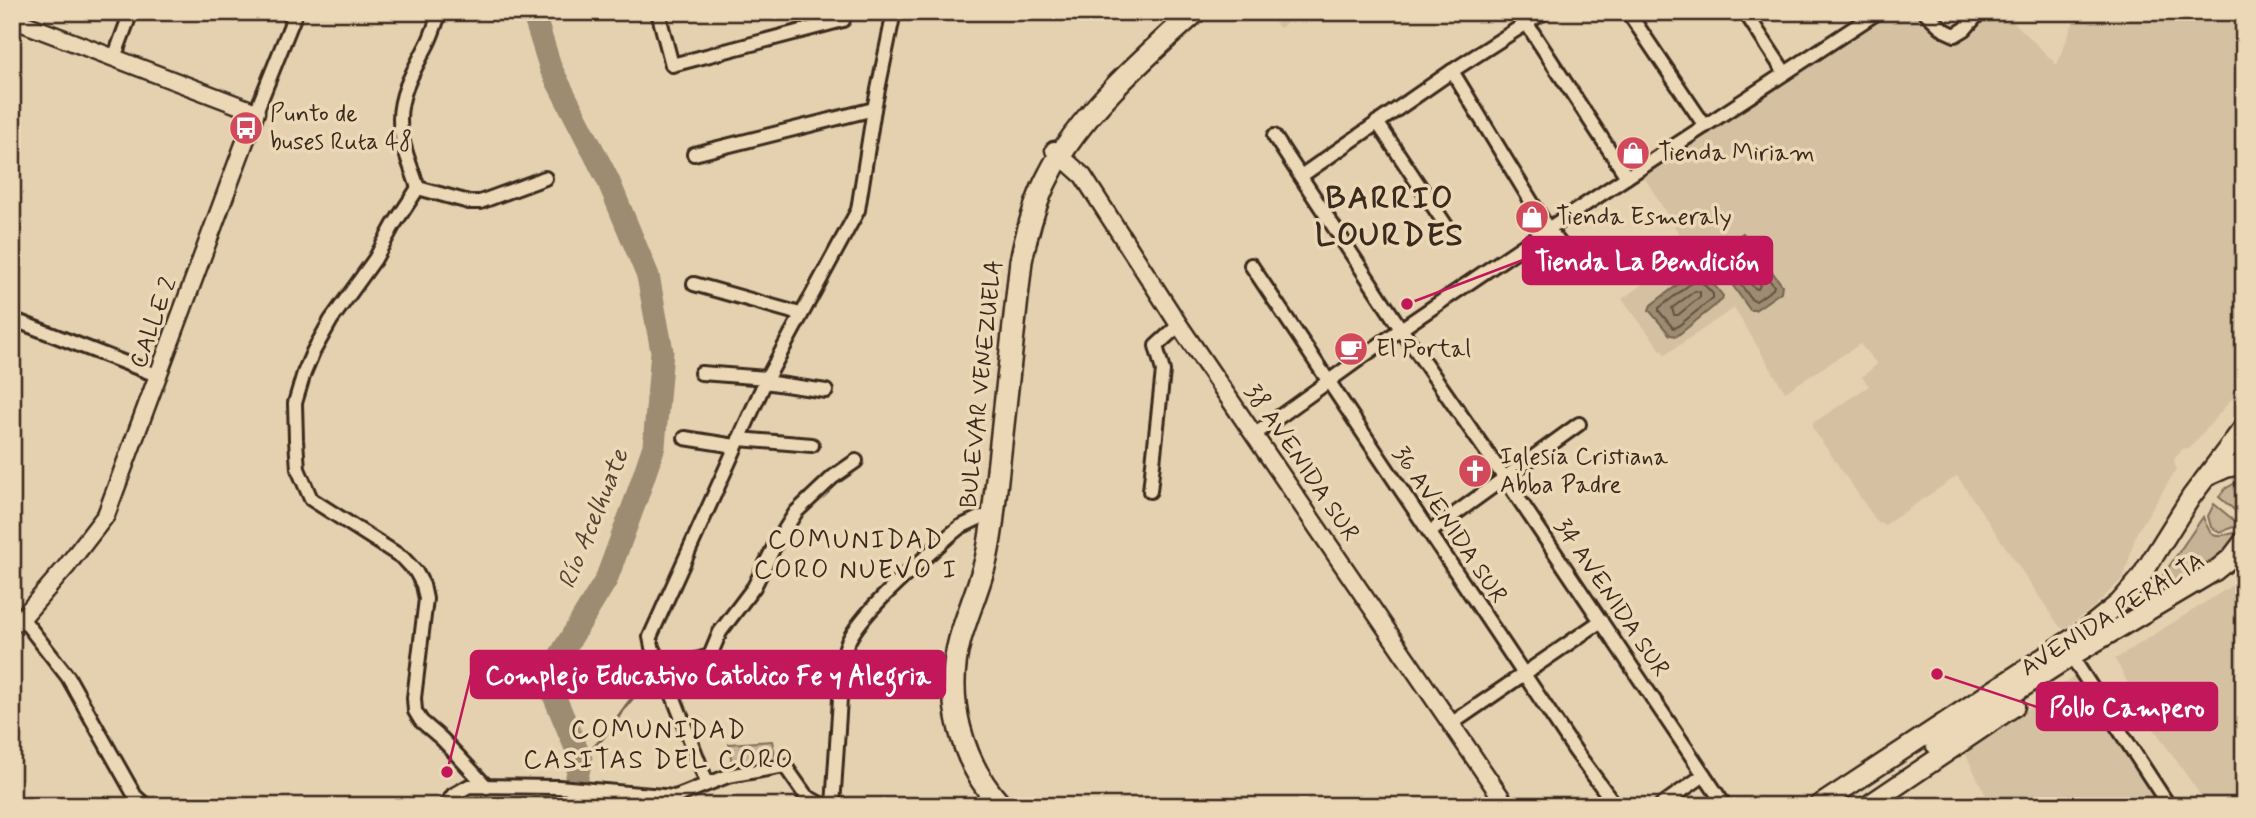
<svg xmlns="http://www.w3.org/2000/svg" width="2256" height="818" font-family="Mynerve,sans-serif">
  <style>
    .built { fill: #d5c1a2 }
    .green { fill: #c6b295; stroke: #806e5a; stroke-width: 2 }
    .water { fill: #9d8b72; stroke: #766450; stroke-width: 2 }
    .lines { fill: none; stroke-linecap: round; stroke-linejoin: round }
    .shore { stroke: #625140; stroke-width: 2 }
    .stream { stroke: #766450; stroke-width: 3.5 }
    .river { stroke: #9d8b72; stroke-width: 23 }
    .street-casing { stroke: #3b2a1e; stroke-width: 18 }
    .secondary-casing { stroke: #3b2a1e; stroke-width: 21 }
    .primary-casing { stroke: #3b2a1e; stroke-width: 23 }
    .highway-casing { stroke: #3b2a1e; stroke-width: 26 }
    .street { stroke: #ecd8b6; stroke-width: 12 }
    .secondary { stroke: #ecd8b6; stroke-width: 16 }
    .primary { stroke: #ecd8b6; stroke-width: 18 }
    .highway { stroke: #ecd8b6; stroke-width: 21 }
    .labels { text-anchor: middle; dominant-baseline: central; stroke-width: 7; stroke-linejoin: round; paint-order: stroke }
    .poi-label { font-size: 24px; fill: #3b2a1e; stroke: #ecd8b6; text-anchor: start }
    .street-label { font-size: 24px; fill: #3b2a1e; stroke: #ecd8b6 }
    .water-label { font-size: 26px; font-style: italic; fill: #544233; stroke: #ecd8b6 }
    .neighbourhood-label { font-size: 26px; letter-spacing: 2px; fill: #3b2a1e; stroke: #ecd8b6 }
    .district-label { font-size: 32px; font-weight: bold; letter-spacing: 2px; fill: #3b2a1e; stroke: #ecd8b6 }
    .leader { fill: none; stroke: #c2185b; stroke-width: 2.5 }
    .callout-dot { fill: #c2185b; stroke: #ecd8b6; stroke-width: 2.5 }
    .callout { fill: #c2185b; stroke: #c2185b; stroke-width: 2.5 }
    .callout-label { font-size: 26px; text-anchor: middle; font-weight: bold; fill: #fff }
  </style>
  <rect width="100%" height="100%" fill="#e5d1b0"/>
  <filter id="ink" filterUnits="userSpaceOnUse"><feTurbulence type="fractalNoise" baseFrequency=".0143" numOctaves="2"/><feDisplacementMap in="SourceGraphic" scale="14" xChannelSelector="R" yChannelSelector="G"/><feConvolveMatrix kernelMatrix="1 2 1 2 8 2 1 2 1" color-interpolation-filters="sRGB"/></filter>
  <g filter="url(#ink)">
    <g class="built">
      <path d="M1265 12H1304L1280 28Z"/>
      <path d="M1894 12H1913L1953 45 1990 12H2004L2057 65 2077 12H2244V385L2189 449 2184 448 2174 459 2176 470 2136 534 2124 577 2093 608 2064 629 2060 627 1957 476 1885 525 1878 523 1813 429V423L1869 386 1862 377 1877 364 1860 344 1785 392 1734 308 1665 355 1622 299 1689 250 1644 177Z"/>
      <path d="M2244 578V806H2208L2147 719 2115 659Z"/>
      <path d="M2075 676 2159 806H1991L1965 753Z"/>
    </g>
    <g class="green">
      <path d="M2237 482H2244V518L2219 497 2225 489Z"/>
      <path d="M2214 504 2236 522V526L2220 532 2211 527 2208 516Z"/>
      <path d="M2203 517C2210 536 2213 538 2234 533L2237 536 2209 566 2144 603Z"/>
      <path d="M772 741 777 763 733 772 729 744Z"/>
    </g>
    <g class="water">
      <path d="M1743 233 1782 285 1781 292 1755 310H1750L1712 256Z"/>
      <path d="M1697 270 1703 271 1723 296 1722 300 1677 336 1670 335 1649 310 1651 305Z"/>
    </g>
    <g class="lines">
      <g class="shore">
        <path d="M1739 245 1743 246 1774 286 1773 289 1756 301 1752 300 1723 260 1724 256Z"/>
        <path d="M1739 257 1761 283 1758 289 1754 288 1735 262 1736 259Z"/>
        <path d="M1698 278 1713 294V298L1677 327 1673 328 1659 311V308Z"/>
        <path d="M1695 291 1700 292V297L1678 315H1674L1672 308Z"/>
      </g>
      <path class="stream" d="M581 760C589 752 598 744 605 735 624 711 629 695 657 678"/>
      <path class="river" d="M533 12 551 69 608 180 648 276 662 351 654 446 635 502 606 580 560 656 553 693 581 760 570 806"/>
      <g class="street-casing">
        <g id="street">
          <path d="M658 12 672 65 843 20 842 12"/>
          <path d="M1628 12 1705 126"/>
          <path d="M1745 12 1785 73"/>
          <path d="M1925 12 1944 30 1955 35 1965 29 1980 12"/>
          <path d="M1527 24 1627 177"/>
          <path d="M114 58 131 12"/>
          <path d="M1452 71 1548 229 1585 274"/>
          <path d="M256 112 296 12"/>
          <path d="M1377 122 1447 227"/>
          <path d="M1274 136 1401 329 1504 477 1725 806"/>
          <path d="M694 154 874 109"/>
          <path d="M1301 176 1452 71 1544 12"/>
          <path d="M418 188 393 226 375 259 331 320 313 352 304 373 295 403 296 440 298 469 311 499 403 558 416 572 423 585 426 599 414 698 415 711 421 721 442 739 487 787"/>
          <path d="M418 188C411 166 400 143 400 119 400 91 416 67 428 43 433 33 436 22 440 12"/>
          <path d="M418 188 469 202H480L545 178"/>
          <path d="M1251 265 1576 752 1616 806"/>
          <path d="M694 284 800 314"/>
          <path d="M12 319 159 376"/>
          <path d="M701 373 767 378"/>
          <path d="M765 382 826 391"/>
          <path d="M1254 435 1401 329 1548 229 1878 12"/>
          <path d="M685 438 735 446"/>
          <path d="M739 439 812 445"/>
          <path d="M1150 491 1163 371 1156 346 1179 325"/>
          <path d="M1430 532 1579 424"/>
          <path d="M12 614 22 618 68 677 135 796 146 806"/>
          <path d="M2077 665 2169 806"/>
          <path d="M663 670 710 656 720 632 754 587 775 545 796 512 833 477 856 461"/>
          <path d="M1451 724 1601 621"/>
          <path d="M707 783 663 670 652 647 650 637 765 382 858 210 874 109 894 12"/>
          <path d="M445 806 453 795 469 786 558 787 675 797 728 776 785 766 806 796 824 806"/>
          <path d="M833 806 842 668C843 659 844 650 848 642 864 608 921 562 950 535L960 527 981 517"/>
          <path d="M1660 806 1704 775"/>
        </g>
      </g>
      <g class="secondary-casing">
        <g id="secondary">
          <path d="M12 19 256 112 106 515 66 567 22 618 12 625"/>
          <path d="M1054 150 1083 176 1179 325 1507 806"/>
        </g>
      </g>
      <g class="primary-casing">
        <g id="primary">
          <path d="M2208 476 2226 468 2244 464"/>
          <path d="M1935 744 2070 657 2215 571 2231 558 2244 541"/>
          <path d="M1818 806 2088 628 2119 603 2139 580 2191 497 2244 427"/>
          <path d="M1867 806 2015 706"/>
        </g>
      </g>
      <g class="highway-casing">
        <path id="highway" d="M1001 806C961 762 944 697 960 639 967 615 977 592 984 567 988 554 990 539 992 525L1021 261C1027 232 1035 201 1049 175 1079 115 1145 57 1195 12"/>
      </g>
      <use href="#street" class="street"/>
      <use href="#secondary" class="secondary"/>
      <use href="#primary" class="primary"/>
      <use href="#highway" class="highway"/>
    </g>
  </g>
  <defs>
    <g id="bus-disc" transform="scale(1.75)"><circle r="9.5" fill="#d1495b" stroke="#ecd8b6"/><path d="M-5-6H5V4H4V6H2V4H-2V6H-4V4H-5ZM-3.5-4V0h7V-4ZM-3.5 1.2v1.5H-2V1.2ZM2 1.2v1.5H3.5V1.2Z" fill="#fff"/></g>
    <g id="shop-disc" transform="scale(1.75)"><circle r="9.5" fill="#d1495b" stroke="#ecd8b6"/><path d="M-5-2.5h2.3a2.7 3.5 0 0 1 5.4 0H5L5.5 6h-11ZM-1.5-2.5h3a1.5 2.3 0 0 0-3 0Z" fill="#fff"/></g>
    <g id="cafe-disc" transform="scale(1.75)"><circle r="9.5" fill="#d1495b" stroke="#ecd8b6"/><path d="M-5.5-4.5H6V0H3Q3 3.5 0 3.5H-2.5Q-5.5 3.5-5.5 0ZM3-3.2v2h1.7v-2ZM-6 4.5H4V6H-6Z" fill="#fff"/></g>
    <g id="church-disc" transform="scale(1.75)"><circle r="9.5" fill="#d1495b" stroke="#ecd8b6"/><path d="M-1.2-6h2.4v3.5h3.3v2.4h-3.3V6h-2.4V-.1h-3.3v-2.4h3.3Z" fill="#fff"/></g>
  </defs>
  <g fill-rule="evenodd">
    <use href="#bus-disc" x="246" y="128"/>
    <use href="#shop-disc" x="1633" y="153"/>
    <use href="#shop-disc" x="1532" y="217"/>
    <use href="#cafe-disc" x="1351" y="349"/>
    <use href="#church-disc" x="1475" y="471"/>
  </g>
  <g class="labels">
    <g class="poi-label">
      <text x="270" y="114">Punto de<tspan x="270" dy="28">buses Ruta 48</tspan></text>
      <text x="1658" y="153">Tienda Miriam</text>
      <text x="1556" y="217">Tienda Esmeraly</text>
      <text x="1376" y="349">El Portal</text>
      <text x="1500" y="457">Iglesia Cristiana<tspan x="1500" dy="28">Abba Padre</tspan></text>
    </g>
    <g class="street-label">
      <text transform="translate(154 323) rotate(-70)">CALLE 2</text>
      <text transform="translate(982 384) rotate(-84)">BULEVAR VENEZUELA</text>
      <text transform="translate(1301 463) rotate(56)">38 AVENIDA SUR</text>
      <text transform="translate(1449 525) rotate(56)">36 AVENIDA SUR</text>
      <text transform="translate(1611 598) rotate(56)">34 AVENIDA SUR</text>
      <text transform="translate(2113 615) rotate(-32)">AVENIDA PERALTA</text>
    </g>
    <g class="water-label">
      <text transform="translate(594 519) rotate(-68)">Río Acelhuate</text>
    </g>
    <g class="neighbourhood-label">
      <text x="856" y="541">COMUNIDAD<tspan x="856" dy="30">CORO NUEVO I</tspan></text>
      <text x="659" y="731">COMUNIDAD<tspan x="659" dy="30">CASITAS DEL CORO</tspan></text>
    </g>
    <g class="district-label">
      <text x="1390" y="199">BARRIO<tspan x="1390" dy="37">LOURDES</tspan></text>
    </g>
  </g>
  <path class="leader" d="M1407 304L1523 260M447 772L471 675M1937 674L2037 707"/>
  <g class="callout-dot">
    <circle cx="1407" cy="304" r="7"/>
    <circle cx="447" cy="772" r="7"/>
    <circle cx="1937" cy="674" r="7"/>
  </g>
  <g class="callout">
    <rect x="1523" y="237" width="249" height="47" rx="7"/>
    <rect x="471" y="651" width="474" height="47" rx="7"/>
    <rect x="2037" y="683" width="180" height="47" rx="7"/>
  </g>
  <g class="callout-label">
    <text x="1647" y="270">Tienda La Bendición</text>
    <text x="708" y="684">Complejo Educativo Catolico Fe y Alegria</text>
    <text x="2127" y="716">Pollo Campero</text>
  </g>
  <rect width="2256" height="818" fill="none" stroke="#ecd8b6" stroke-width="42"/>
  <rect x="21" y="21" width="2214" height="776" fill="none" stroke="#3b2a1e" stroke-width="2.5" filter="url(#ink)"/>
</svg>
